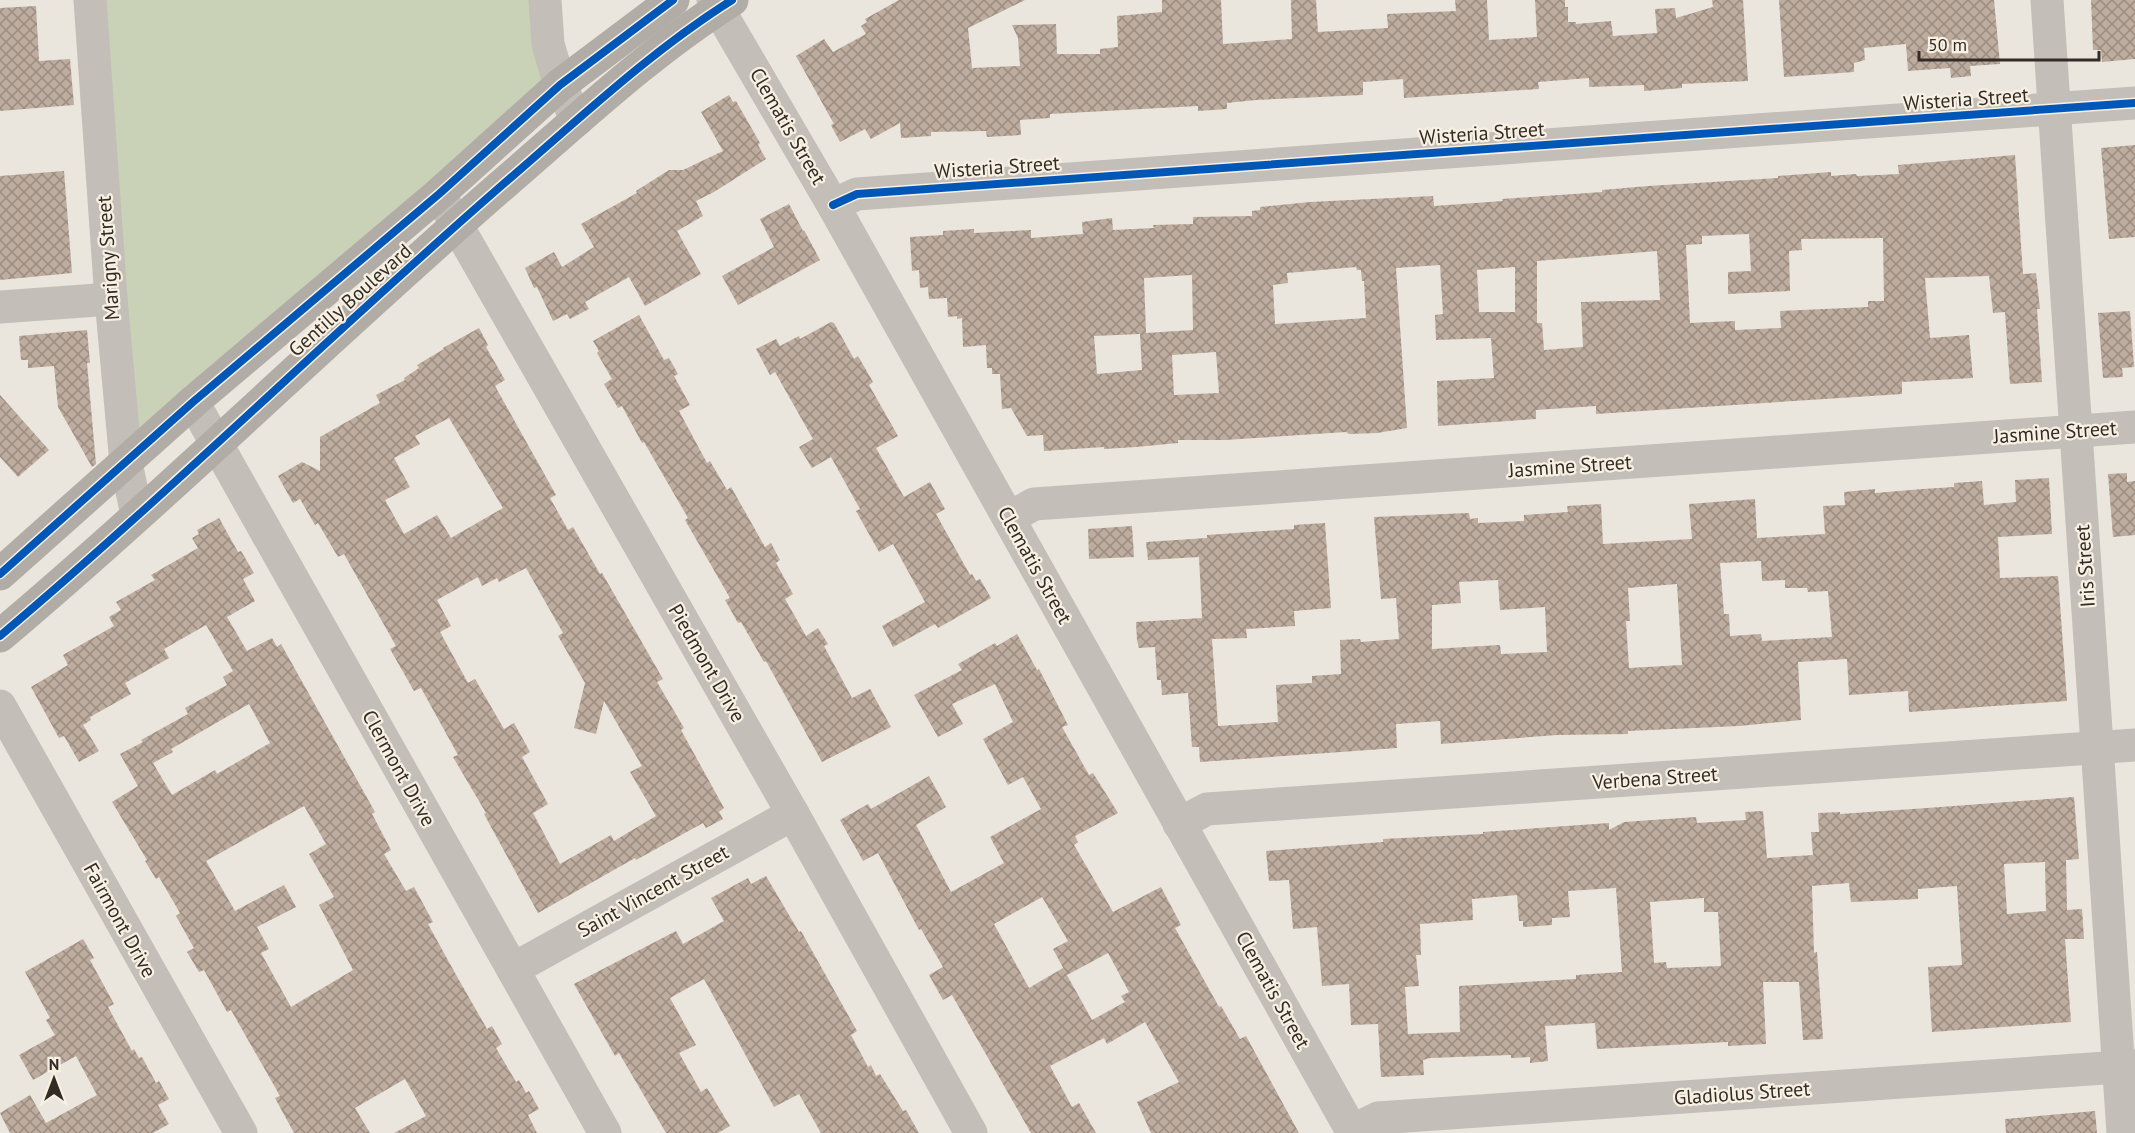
<svg xmlns="http://www.w3.org/2000/svg" width="2135" height="1133" font-family="'PT Sans',sans-serif">
  <style>
    .pitch { fill: #c9d1b7 }
    .building { fill: url(#building-cross-hatch); fill-rule: evenodd }
    .lines { fill: none; stroke-linecap: round; stroke-linejoin: round }
    .minor { stroke: #c3beb7; stroke-width: 33 }
    .major { stroke: #b2aca6; stroke-width: 33 }
    .cycleway-casing { stroke: #f8f1e3; stroke-width: 11 }
    .cycleway { stroke: #0057b8; stroke-width: 8 }
    .labels { text-anchor: middle; dominant-baseline: central; stroke-width: 4.5; stroke-linejoin: round; paint-order: stroke }
    .street-label { font-size: 20px; fill: #332b25; stroke: #f8f1e3 }
  </style>
  <defs>
    <pattern id="building-cross-hatch" width="8" height="8" patternUnits="userSpaceOnUse" patternTransform="scale(1.5)"><rect width="8" height="8" fill="#beac9f"/><path d="M0 0l8 8M0 8l8-8" fill="none" stroke="#9b8c81"/></pattern>
  </defs>
  <rect width="100%" height="100%" fill="#eae6dd"/>
  <path class="pitch" d="M90 0H545L560 85 126 463Z"/>
  <g class="building">
    <path d="M899 0H1025L968 28 972 68 1020 66 1018 38 1012 25 1056 24 1057 54H1100V49L1118 47 1117 16 1162 12V0H1221L1223 44 1292 39 1291 0H1316L1318 32 1388 28 1387 14 1456 11 1455 0H1487L1489 40 1537 37 1535 0H1565V7H1568V22H1576V24L1611 21 1613 36 1657 33 1655 9 1675 8 1676 18 1713 7 1712 0H1743L1748 81 1682 84V88L1644 91V85L1589 87V78L1538 82 1539 89 1404 98 1403 79 1363 82V95L1256 100 1227 103V109L1198 111V106L1050 114V118L1020 120 1021 135 987 137 986 131 931 132V136L901 138 900 123 871 139 865 129 840 142 831 125 834 124 796 56 824 39 833 52 866 34 861 26 867 22 865 19Z"/>
    <path d="M1779 0H1994L2000 64 1970 66 1971 76 1951 78 1950 68 1908 71 1906 44 1864 48 1865 60 1854 63V72L1784 77Z"/>
    <path d="M2091 0H2135V59L2102 62 2101 50H2093Z"/>
    <path d="M36 6 39 61 70 59 74 105 0 111V8Z"/>
    <path d="M729 95 733 102 736 101 760 143 758 145 766 159 714 192 696 201 703 216 677 231 701 274 645 306 629 277 585 302 589 309 570 319 567 314 553 321 537 287 534 288 525 268 554 252 562 267 594 247 581 224 637 193 636 191 669 170H683L723 151 701 112Z"/>
    <path d="M2135 145V237L2109 239 2101 148Z"/>
    <path d="M2015 155 2023 274 2036 273 2040 309H2037L2042 382 2010 384 2005 312 1993 313 1989 276 1925 278 1930 338 1969 335 1973 378 1902 382V394L1596 414V406L1536 410V419L1438 426 1437 381 1494 378 1491 338 1436 340 1435 315 1443 314 1440 265 1396 268 1407 428 1377 433 1349 434 1346 432 1225 440H1178V443L1136 447 1104 449V447L1044 451 1043 435 1027 436 1011 408 1002 409 1000 374H992V368H987L986 345 963 347 962 318 957 319V316L948 317 947 298 929 299 928 287 920 288 919 270 912 271 910 237 943 235V231L974 229V233L1031 230V238L1083 234 1082 222 1112 218 1113 230 1154 228 1153 225 1193 224V217L1252 216V211L1260 210V207L1310 202 1433 196 1434 206 1503 201 1502 199 1602 192V190L1648 186 1778 178V176L1831 172V176L1856 174 1857 176 1899 174 1898 165ZM1749 234 1751 271 1728 272V294L1790 291 1789 251 1802 250 1801 239 1883 238 1884 301H1868V307L1780 311 1781 328 1735 330V321L1690 323 1686 245 1702 244V236ZM1657 251 1660 300 1581 302 1583 347 1544 350 1542 323H1537V261ZM1356 267 1357 270H1361L1362 281H1364L1366 318 1275 324 1273 285 1288 283 1287 273ZM1515 267V312H1479L1477 270ZM1192 275 1193 330 1146 333 1144 278ZM1140 334 1142 370 1097 374 1094 336ZM1216 352 1219 393 1174 395 1172 355Z"/>
    <path d="M64 171 72 273 0 280V176Z"/>
    <path d="M789 204 803 231 804 230 820 260 738 305 722 276 774 247 760 219Z"/>
    <path d="M2130 311 2134 367 2122 368 2123 377 2103 378 2098 313Z"/>
    <path d="M639 315 664 360 669 358 678 374 674 376 690 405 679 411 707 463 710 461 727 490 731 487 765 547 771 543 780 560 776 563 793 594 785 599 806 636 818 628 828 644 824 646 852 698 870 689 891 727 822 762 766 661 764 662 741 622 738 623 725 600 730 598 685 520 688 518 644 442 642 443 622 406 618 408 604 384 612 379 597 353 599 351 593 341Z"/>
    <path d="M831 322 834 323 854 359 858 356 873 382 869 385 898 436 876 448 904 497 930 482 945 509 936 514 970 575 972 574 976 581 980 579 991 598 938 628 935 624 893 647 882 626 925 602 893 544 879 552 856 511 860 509 831 457 812 468 799 447 813 439 775 372 770 375 756 349 776 339 780 346 799 336 800 339Z"/>
    <path d="M479 328 488 345 486 347 505 380 495 386 556 495 550 498 568 530 573 527 600 574 602 573 663 679 657 682 684 728 681 730 724 808 719 812 723 819 706 828 703 823 636 860 635 858 538 913 484 814 486 813 453 757 458 755 421 688 414 691 390 649 396 646 344 554 338 557 318 523 315 525 300 499 293 503 278 476 302 462 320 471V437L380 403 376 395 405 380 404 378 419 368 417 365 444 349 443 348ZM449 418 503 508 451 538 437 515 404 534 385 500 410 487 394 458 420 444 415 436ZM526 568 563 633 558 636 585 683 574 728 596 734 604 701 642 766 630 772 656 816 614 841 611 835 560 864 533 813 548 804 522 757 530 752 514 723 504 729 475 679 468 683 440 632 451 626 437 600 478 577 482 586 497 578 499 582Z"/>
    <path d="M87 330 90 363H87L96 464 92 467 58 407 54 366 28 368V360H21L19 336Z"/>
    <path d="M0 395 49 450 18 477 0 457Z"/>
    <path d="M2127 473V482L2135 481V535L2113 537 2108 474Z"/>
    <path d="M2049 478 2052 534 1998 537 2000 578 2058 576 2067 701 1909 712 1908 691 1849 695 1847 659 1798 662 1801 720 1739 726 1628 731V734L1557 735 1441 744 1440 721 1396 724 1397 748 1200 762 1199 747H1192L1188 693 1162 695 1161 680H1157L1155 647 1139 648 1137 640 1136 622 1202 618 1199 557 1148 560 1146 542 1207 538V535L1294 529V525L1325 523 1331 608 1294 611 1295 626 1246 629 1247 638 1212 639 1218 726 1278 722 1276 685 1312 683V676L1341 674 1340 640 1360 639 1361 642 1399 639 1396 598 1381 599 1374 517 1469 513 1470 519 1478 518V523L1524 521V515L1568 512 1567 506 1601 504 1603 544 1692 539 1689 504 1755 499 1757 538 1825 534 1823 506 1845 505 1844 492 1875 489V493L1923 489 1954 487V483L1982 481 1984 505 2016 502 2015 480ZM1761 561 1762 581 1785 580V588H1807L1808 592 1828 591 1832 637 1762 641 1761 634 1730 636 1729 614H1724L1720 563ZM1498 580 1500 610 1545 607 1547 652 1501 654 1500 645 1432 649V605L1461 603 1459 582ZM1677 584 1682 665 1629 668 1626 621H1630L1628 588Z"/>
    <path d="M219 518 238 552 241 551 254 573 243 579 255 601 227 617 247 651 272 638 277 647 281 644 375 812 372 814 391 850 384 854 406 891 414 887 433 922 428 924 455 973 487 1029 492 1026 502 1044 496 1048 516 1082 519 1080 526 1093 529 1091 539 1109 528 1115 537 1133H394L426 1116 405 1079 355 1108 370 1133H294L275 1098 280 1096 231 1010 227 1012 204 970 199 972 187 952 194 948 176 916 180 913 159 877 156 879 145 861 147 860 112 802 138 786 120 754 143 742 141 740 188 714 185 708 227 685 223 677 233 671 206 625 164 649 169 658 125 683 131 694 90 717 91 720 83 725 99 751 79 762 64 736 59 738 31 687 68 665 63 655 114 626 109 617 121 610 116 602 155 580 151 575 198 548 192 538 199 534 197 530ZM249 704 270 743 217 774 215 770 172 795 153 763 173 752 171 749ZM304 806 326 844 309 854 334 897 319 905 353 970 291 1007 261 953 269 949 257 927 296 907 284 885 235 911 206 861Z"/>
    <path d="M1132 526 1134 557 1089 559 1088 529Z"/>
    <path d="M1017 634 1037 670 1039 669 1068 725 1062 727 1089 775 1093 773 1118 813 1075 836 1078 842 1074 845 1113 912 1161 887 1181 925 1175 928 1219 1007 1221 1006 1240 1039 1246 1036 1299 1133H1151L1137 1102 1179 1082 1145 1022 1107 1044 1104 1038 1050 1066 1072 1107 1079 1103 1096 1133H1031L952 995 943 1000 929 975 943 967 921 929 919 930 878 853 863 861 840 820 868 804 871 809 929 776 946 807 916 825 951 892 1004 863 990 837 1041 809 1023 777 1008 785 983 739 1013 722 995 684 952 704 963 724 938 737 914 695 962 670 958 664 995 643 997 646ZM1042 897 1068 941 1053 949 1067 975 1108 953 1129 992 1121 996 1125 1002 1092 1020 1063 968 1029 988 994 924Z"/>
    <path d="M2074 797 2079 859 2066 860 2067 910 2082 909 2084 939H2065L2071 1022 1932 1032 1928 967 1962 965 1957 886 1918 889V899L1851 902 1849 883 1812 886 1814 953 1817 952 1823 1039 1803 1040 1799 982H1763L1766 1044 1728 1046V1042L1597 1049 1595 1023 1545 1026 1548 1061 1530 1063V1057L1511 1058V1055L1430 1058 1423 1060 1424 1075 1381 1077 1378 1024 1351 1025 1349 984 1322 986 1317 927 1293 929 1289 880 1269 881 1266 851 1383 842V839L1483 834V832L1609 823V830L1624 822 1696 817 1697 823 1746 820 1745 812 1763 811 1767 858 1813 855 1811 832H1819L1818 813 1840 812V814L1927 808ZM2045 862 2046 911 2007 914 2004 864ZM1616 888 1622 972 1576 975V979L1459 986 1460 1032 1408 1034 1405 987 1419 986 1416 955H1421L1420 924 1473 920 1472 899 1517 895 1519 921H1523V927L1552 925V918L1570 917 1568 891ZM1704 898V912H1718L1721 966 1667 968 1666 962 1654 963 1650 902Z"/>
    <path d="M766 876 799 932 801 931 857 1031 851 1035 868 1067 871 1065 876 1076 880 1074 903 1111 906 1110 919 1133H821L799 1094 774 1107 704 979 670 998 696 1045 679 1053 701 1092 707 1088 730 1126 718 1133H666L619 1053 615 1056 574 984 676 931 683 944 724 921 711 898 748 878 751 884Z"/>
    <path d="M83 939 94 958 90 960 114 1004 108 1007 132 1051 134 1049 139 1058 142 1057 156 1083 159 1081 169 1099 158 1105 169 1124 153 1133H10L0 1113 30 1095 46 1123 97 1095 76 1056 33 1080 19 1055 55 1035 46 1020 50 1018 25 972Z"/>
    <path d="M2095 1111 2097 1133H2006L2005 1119Z"/>
  </g>
  <g class="lines">
    <g class="minor">
      <path d="M90 0 111 299 126 463 137 515"/>
      <path d="M545 0 548 44 560 85 577 120"/>
      <path d="M713 0 833 205 1353 1133"/>
      <path d="M2047 0 2123 1133"/>
      <path d="M439 194 793 814 971 1133"/>
      <path d="M833 205 857 194 2135 103"/>
      <path d="M0 307 111 299"/>
      <path d="M193 402 605 1133"/>
      <path d="M1009 518 1034 504 2135 427"/>
      <path d="M0 706 241 1133"/>
      <path d="M1179 824 1207 809 2135 745"/>
      <path d="M513 969 793 814"/>
      <path d="M1352 1131 1378 1118 2135 1066"/>
    </g>
    <g class="major">
      <path d="M0 574 193 402 439 194 560 85 673 0"/>
      <path d="M0 636C174 489 336 329 508 180 580 118 651 51 732 0"/>
    </g>
    <g class="cycleway-casing">
      <g id="cycleway">
        <path d="M833 205 857 194 2135 103"/>
        <path d="M0 574 193 402 439 194 560 85 673 0"/>
        <path d="M0 636C174 489 336 329 508 180 580 118 651 51 732 0"/>
      </g>
    </g>
    <use href="#cycleway" class="cycleway"/>
  </g>
  <g class="labels">
    <g class="street-label">
      <text transform="translate(1966 99) rotate(-4)">Wisteria Street</text>
      <text transform="translate(788 126) rotate(60)">Clematis Street</text>
      <text transform="translate(1482 133) rotate(-4)">Wisteria Street</text>
      <text transform="translate(997 167) rotate(-4)">Wisteria Street</text>
      <text transform="translate(108 258) rotate(-94)">Marigny Street</text>
      <text transform="translate(350 300) rotate(-42)">Gentilly Boulevard</text>
      <text transform="translate(2055 432) rotate(-4)">Jasmine Street</text>
      <text transform="translate(1570 466) rotate(-4)">Jasmine Street</text>
      <text transform="translate(1035 565) rotate(61)">Clematis Street</text>
      <text transform="translate(2085 566) rotate(-94)">Iris Street</text>
      <text transform="translate(707 663) rotate(60)">Piedmont Drive</text>
      <text transform="translate(399 768) rotate(61)">Clermont Drive</text>
      <text transform="translate(1655 778) rotate(-4)">Verbena Street</text>
      <text transform="translate(653 891) rotate(-29)">Saint Vincent Street</text>
      <text transform="translate(120 920) rotate(61)">Fairmont Drive</text>
      <text transform="translate(1273 990) rotate(61)">Clematis Street</text>
      <text transform="translate(1742 1093) rotate(-4)">Gladiolus Street</text>
    </g>
  </g>
  <g transform="translate(54 1079)" stroke="#f8f1e3" stroke-width="4.5" paint-order="stroke">
  <path d="M0-4.5L10 22L0 15L-10 22Z" fill="#332b25"/>
  <text y="-9" font-size="16" font-weight="bold" text-anchor="middle" fill="#332b25">N</text>
  </g>
  <path d="M1919 51v9h180v-9" fill="none" stroke="#332b25" stroke-width="3"/>
  <text x="1928" y="51" font-size="18" fill="#332b25" stroke="#f8f1e3" stroke-width="4.5" paint-order="stroke">50 m</text>
</svg>
